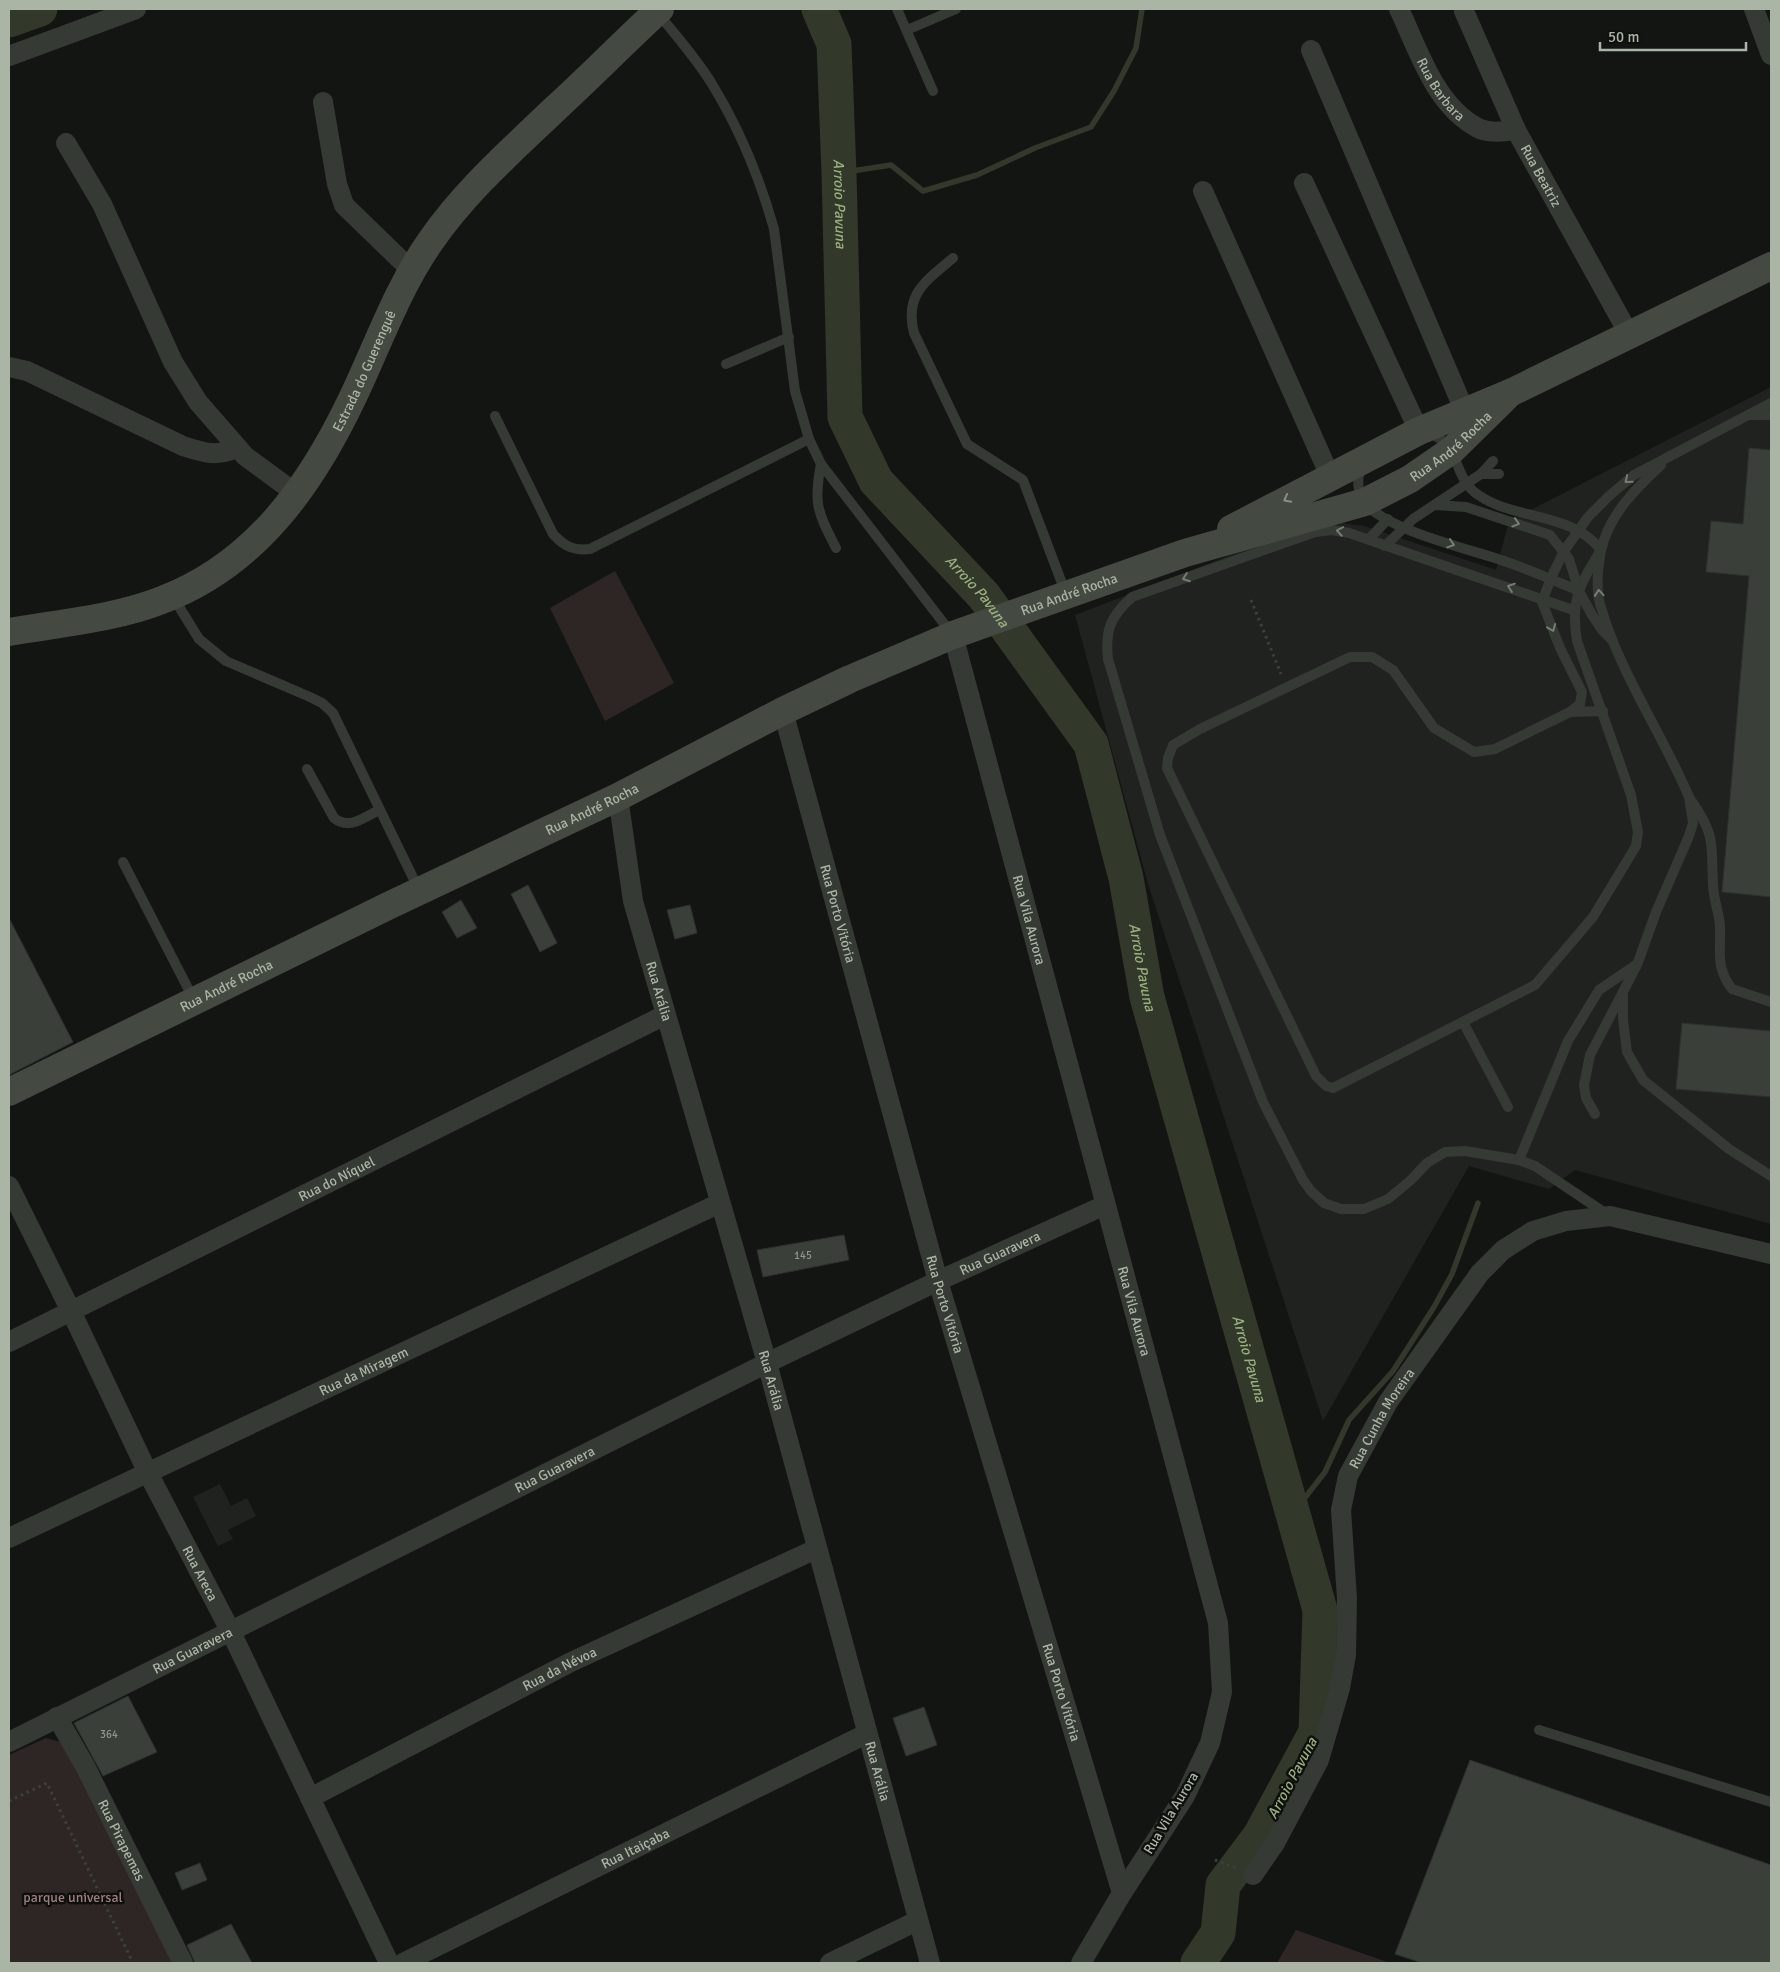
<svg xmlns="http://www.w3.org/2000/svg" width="1780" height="1972" font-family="Signika,sans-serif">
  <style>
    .built { fill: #1f221f }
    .green { fill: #2e2625 }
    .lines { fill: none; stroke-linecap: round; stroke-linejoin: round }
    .stream { stroke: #32382a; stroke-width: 5.5 }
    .river { stroke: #32382a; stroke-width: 35 }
    .building { fill: #3b3f3a; stroke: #2d312d }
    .path { stroke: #3c413a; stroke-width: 3; stroke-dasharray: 2.5 4; stroke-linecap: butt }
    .service { stroke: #353a34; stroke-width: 10 }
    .minor { stroke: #353a34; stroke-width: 20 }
    .secondary { stroke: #444a42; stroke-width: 28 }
    .oneway { stroke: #757e72 }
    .oneway2 { stroke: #869082 }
    .labels { text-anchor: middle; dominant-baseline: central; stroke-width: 5; stroke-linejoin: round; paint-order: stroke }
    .number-label { font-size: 11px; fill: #8e988a }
    .street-label { font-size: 14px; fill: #aab5a5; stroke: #0e100e }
    .park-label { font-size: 14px; fill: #a07e7c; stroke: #0e100e }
    .water-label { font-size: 15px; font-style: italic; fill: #99af7c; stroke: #0e100e }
  </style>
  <rect width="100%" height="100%" fill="#131513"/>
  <g class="built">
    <path d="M1771 387V1224L1575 1170 1549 1189 1469 1166 1323 1421 1148 884 1075 615 1309 525 1333 522 1364 526 1496 570 1509 521Z"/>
    <path d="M220 1484 231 1506 247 1498 256 1516 228 1530 233 1539 218 1546 193 1497Z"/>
  </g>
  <g class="green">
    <path d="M615 571 674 683 605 721 550 608Z"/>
    <path d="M46 1738 68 1744 178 1963H9V1755Z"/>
    <path d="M1296 1930 1390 1963H1277Z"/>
  </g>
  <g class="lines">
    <g class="stream">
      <path d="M839 173 891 165 923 191 977 175 1035 148 1091 127 1114 91 1136 48 1142 9"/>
      <path d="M1293 1513 1325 1472 1349 1420 1393 1371 1434 1307 1452 1274 1478 1203"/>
    </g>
    <g class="river">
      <path id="s1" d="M819 9 834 44 839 173 845 417 876 481 984 596 1091 744 1126 878 1147 997 1320 1610 1316 1732 1260 1836 1223 1885 1218 1933 1198 1963"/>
      <path d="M9 20 40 9"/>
    </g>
  </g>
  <g class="building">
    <path d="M1749 448 1771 450V897L1722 892 1749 576 1706 572 1711 521 1743 524Z"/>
    <path d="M528 885 557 943 540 952 511 894Z"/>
    <path d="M461 900 477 928 457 938 442 912Z"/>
    <path d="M690 905 697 933 675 939 667 910Z"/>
    <path d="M9 918 73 1042 9 1075Z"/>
    <path d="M1682 1023 1771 1031V1097L1676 1089Z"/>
    <path d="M844 1235 849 1260 763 1277 757 1250Z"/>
    <path d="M128 1696 157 1752 103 1776 74 1723Z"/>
    <path d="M924 1707 937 1745 906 1756 893 1718Z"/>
    <path d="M1470 1760 1771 1865V1963H1422L1395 1954Z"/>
    <path d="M200 1863 207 1880 182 1890 175 1873Z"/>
    <path d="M231 1924 252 1963H195L187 1945Z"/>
  </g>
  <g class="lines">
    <g class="path">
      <path d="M1251 600 1281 674"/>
      <path d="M9 1801 47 1783 133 1963"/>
      <path d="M1215 1860 1236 1868"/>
    </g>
    <g class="service">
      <path d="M897 9 933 91"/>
      <path d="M658 13C676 36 697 59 712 84 739 128 760 179 774 229L795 391 809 439 821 464 952 634"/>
      <path d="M907 30 956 9"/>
      <path d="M953 258C926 281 904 294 914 333L967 444 1023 480 1066 594"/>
      <path d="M726 364 789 337"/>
      <path d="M1750 415H1771"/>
      <path d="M495 416 553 534C564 546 573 551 590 549L809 439"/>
      <path d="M1428 433C1461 443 1453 478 1477 494 1514 521 1571 511 1601 550 1580 584 1570 600 1577 641L1631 795 1638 832 1636 846 1593 917 1535 985 1333 1088 1326 1086 1316 1076 1167 768 1168 758 1173 745 1200 729 1350 657H1372L1393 670 1434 728 1474 752 1495 749 1570 712 1580 704 1582 692 1560 648 1542 602 1551 578 1564 551 1588 517 1609 496 1634 475 1771 403"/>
      <path d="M821 464C813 505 818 512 836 548"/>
      <path d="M1360 466C1358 479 1356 492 1365 503 1387 530 1466 548 1501 560 1528 569 1553 580 1579 591"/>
      <path d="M1481 474H1499"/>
      <path d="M1435 505 1466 507 1550 535 1569 559 1579 591 1592 615 1602 630 1612 640"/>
      <path d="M1369 539 1388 519"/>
      <path d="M1385 546 1413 519 1481 474 1493 461"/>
      <path d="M173 597 199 639 226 661 310 697 322 703 333 713 419 890"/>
      <path d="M1573 610 1349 533 1332 530 1315 532 1132 597C1110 617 1105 630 1108 659L1160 835 1263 1102 1303 1180 1311 1191 1324 1203 1341 1209H1364L1388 1199 1411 1180 1427 1163 1445 1152 1465 1151 1519 1160 1535 1166 1608 1215"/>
      <path d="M1570 712 1603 711"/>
      <path d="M307 769 334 818C349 830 363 818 379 810"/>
      <path d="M1691 800C1716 836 1711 843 1713 884 1713 898 1719 912 1720 926 1721 951 1715 967 1732 989L1771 1002"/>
      <path d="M123 862 194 1000"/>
      <path d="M1623 992V1019L1627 1052 1643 1080 1729 1149 1771 1176"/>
      <path d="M1463 1022 1508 1107"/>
      <path d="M1595 1114 1586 1098 1584 1085 1590 1055 1637 965 1656 912 1689 836 1693 823 1689 797C1662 733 1619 672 1600 604 1596 589 1598 567 1601 551 1608 516 1636 488 1661 465"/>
      <path d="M1519 1160 1568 1041 1599 990 1636 965"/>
      <path d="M1539 1730 1771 1802"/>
    </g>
    <g class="minor">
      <path id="s2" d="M1399 9C1418 49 1435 106 1478 128 1490 134 1503 131 1516 130"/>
      <path d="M1754 9 1771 55"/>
      <path id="s3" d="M1464 11 1516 130 1630 336"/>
      <path d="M1311 50 1465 412"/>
      <path d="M9 56 136 9"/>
      <path d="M323 102 337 184 344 205 412 271"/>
      <path d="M66 143 102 204 173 362 198 402 245 456 298 495"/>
      <path d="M1304 183 1419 431"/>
      <path d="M1203 191 1330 476"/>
      <path d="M9 367 27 371 183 446C205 453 215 457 237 448"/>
      <path id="s4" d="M953 635 1218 1623 1222 1692 1210 1743 1185 1796 1122 1893 1081 1963"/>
      <path id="s5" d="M783 711 938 1281 1122 1893"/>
      <path id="s6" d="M618 797 633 901 767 1363 930 1963"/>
      <path id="s7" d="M9 1186 71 1311 147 1471 231 1632 389 1963"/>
      <path id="s8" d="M9 1342 665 1015"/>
      <path id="s9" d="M9 1538 720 1203"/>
      <path id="s10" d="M57 1717 85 1766 183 1963"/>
      <path id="s11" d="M9 1742 767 1363 938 1281 1105 1205"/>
      <path id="s12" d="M310 1798 571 1662 816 1549"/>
      <path id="s13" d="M1253 1875 1275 1843 1319 1760 1340 1688 1346 1655 1347 1598 1341 1510 1348 1476 1388 1402 1480 1273 1503 1250 1533 1231 1566 1221 1610 1216 1771 1254"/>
      <path id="s14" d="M403 1963 866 1734"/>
      <path d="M830 1963 917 1921"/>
    </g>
    <g class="secondary">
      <path d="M1231 529 1419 431 1510 393 1771 266"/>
      <path id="s15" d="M9 632C59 623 114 619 162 600 255 565 311 485 352 399 377 347 397 289 430 242 465 191 513 149 557 107 592 75 625 41 660 9"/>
      <path id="s16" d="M9 1092 390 905 618 797 783 711 850 679 953 635 1185 553 1365 502 1410 479 1452 450 1510 393"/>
    </g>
  </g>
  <defs><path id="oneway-chevron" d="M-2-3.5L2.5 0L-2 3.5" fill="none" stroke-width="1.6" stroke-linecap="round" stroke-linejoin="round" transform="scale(1.25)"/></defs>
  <g class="oneway">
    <use href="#oneway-chevron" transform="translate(1628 480) rotate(141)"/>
    <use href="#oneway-chevron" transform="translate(1516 523) rotate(17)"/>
    <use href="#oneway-chevron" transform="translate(1340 531) rotate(-170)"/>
    <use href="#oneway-chevron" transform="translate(1451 544) rotate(18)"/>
    <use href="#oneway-chevron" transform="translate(1186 578) rotate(160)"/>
    <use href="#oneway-chevron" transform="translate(1511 587) rotate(-161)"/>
    <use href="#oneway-chevron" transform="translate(1599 593) rotate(-95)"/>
    <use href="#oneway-chevron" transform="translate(1552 628) rotate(68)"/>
  </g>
  <use class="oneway2" href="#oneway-chevron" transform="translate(1287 499) rotate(152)"/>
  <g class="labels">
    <g class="number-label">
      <text x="803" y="1255">145</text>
      <text x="109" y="1734">364</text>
    </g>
    <g class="street-label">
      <text stroke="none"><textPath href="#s2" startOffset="91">Rua Barbara</textPath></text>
      <text stroke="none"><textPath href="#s3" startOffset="182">Rua Beatriz</textPath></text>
      <text stroke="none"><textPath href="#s15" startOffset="471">Estrada do Guerenguê</textPath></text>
      <text stroke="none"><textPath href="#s16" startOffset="1585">Rua André Rocha</textPath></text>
      <text stroke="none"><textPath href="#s16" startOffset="1172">Rua André Rocha</textPath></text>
      <text stroke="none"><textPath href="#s16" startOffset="648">Rua André Rocha</textPath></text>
      <text stroke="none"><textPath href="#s5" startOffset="210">Rua Porto Vitória</textPath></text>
      <text stroke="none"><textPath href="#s4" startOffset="295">Rua Vila Aurora</textPath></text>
      <text stroke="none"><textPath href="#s16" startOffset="242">Rua André Rocha</textPath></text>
      <text stroke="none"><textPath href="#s6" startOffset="199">Rua Arália</textPath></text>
      <text stroke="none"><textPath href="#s8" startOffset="366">Rua do Níquel</textPath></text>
      <text stroke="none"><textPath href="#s11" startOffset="1105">Rua Guaravera</textPath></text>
      <text stroke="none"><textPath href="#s5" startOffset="615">Rua Porto Vitória</textPath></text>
      <text stroke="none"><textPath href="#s4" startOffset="700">Rua Vila Aurora</textPath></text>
      <text stroke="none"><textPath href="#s9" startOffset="392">Rua da Miragem</textPath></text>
      <text stroke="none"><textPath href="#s6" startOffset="604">Rua Arália</textPath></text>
      <text stroke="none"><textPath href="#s13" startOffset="488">Rua Cunha Moreira</textPath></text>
      <text stroke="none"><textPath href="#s11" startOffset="610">Rua Guaravera</textPath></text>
      <text stroke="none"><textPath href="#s7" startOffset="432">Rua Areca</textPath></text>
      <text stroke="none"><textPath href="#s11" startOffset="205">Rua Guaravera</textPath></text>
      <text stroke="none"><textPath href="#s12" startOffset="281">Rua da Névoa</textPath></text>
      <text stroke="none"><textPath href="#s5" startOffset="1020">Rua Porto Vitória</textPath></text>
      <text stroke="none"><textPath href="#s6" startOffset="1009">Rua Arália</textPath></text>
      <text transform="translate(1171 1813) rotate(-59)">Rua Vila Aurora</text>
      <text stroke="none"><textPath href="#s10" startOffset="139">Rua Pirapemas</textPath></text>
      <text stroke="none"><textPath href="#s14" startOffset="259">Rua Itaiçaba</textPath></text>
    </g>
    <g class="park-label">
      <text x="73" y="1897">parque universal</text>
    </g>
    <g class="water-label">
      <text stroke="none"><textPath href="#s1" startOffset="198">Arroio Pavuna</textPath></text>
      <text stroke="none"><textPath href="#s1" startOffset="632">Arroio Pavuna</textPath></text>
      <text stroke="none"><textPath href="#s1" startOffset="1052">Arroio Pavuna</textPath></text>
      <text stroke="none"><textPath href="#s1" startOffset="1458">Arroio Pavuna</textPath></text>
      <text transform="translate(1292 1778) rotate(-62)">Arroio Pavuna</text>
    </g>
  </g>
  <rect width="1780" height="1972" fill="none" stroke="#aab5a5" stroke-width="20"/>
  <path d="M1600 42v8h146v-8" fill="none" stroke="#aab5a5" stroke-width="2.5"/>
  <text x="1608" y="42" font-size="15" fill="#aab5a5" stroke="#0e100e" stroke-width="4" paint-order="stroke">50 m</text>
</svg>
